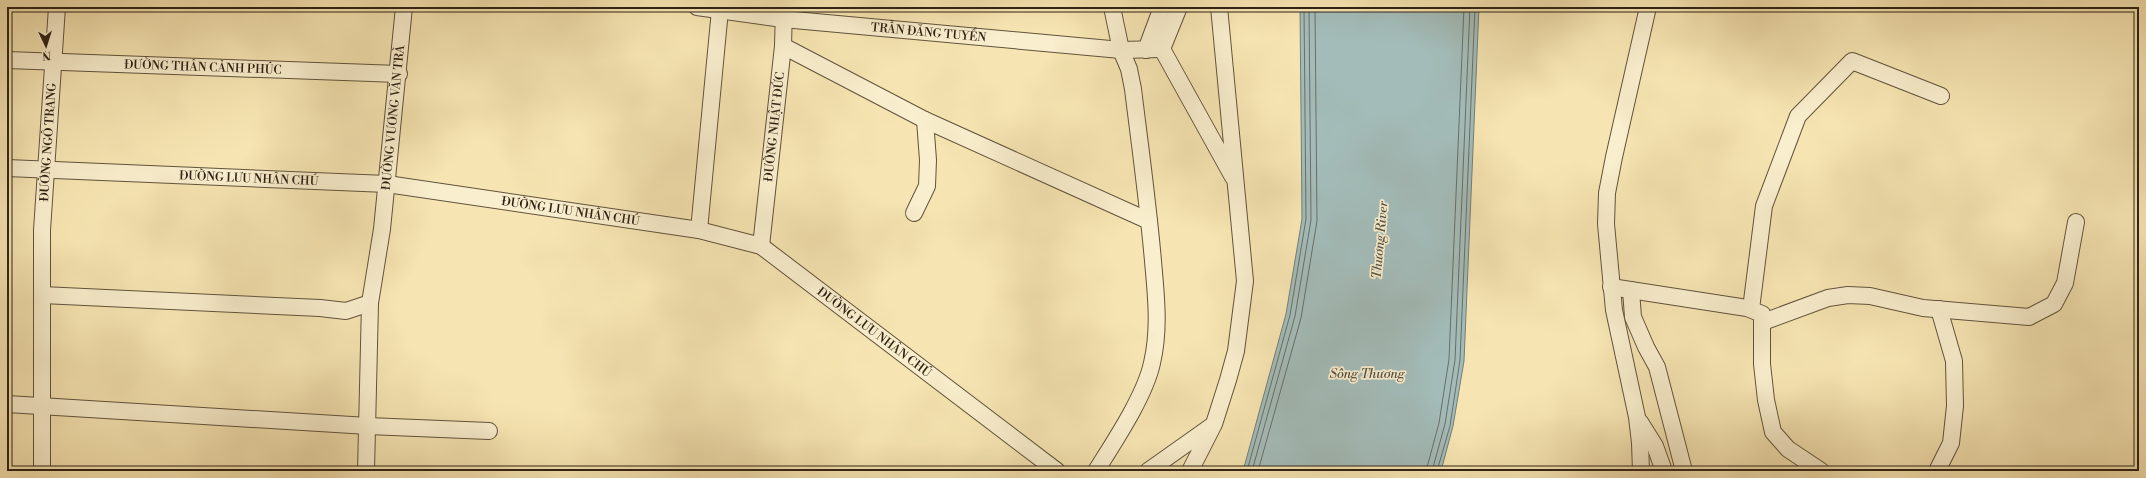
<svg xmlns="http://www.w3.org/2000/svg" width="2146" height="478" font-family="'Libre Bodoni',serif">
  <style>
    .water { fill: #a3bcb9; stroke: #757e77 }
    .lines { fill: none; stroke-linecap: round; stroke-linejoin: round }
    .shore { stroke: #696f67; stroke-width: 1 }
    .minor-casing { stroke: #61533c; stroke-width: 18 }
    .minor { stroke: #f9eecd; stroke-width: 16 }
    .labels { text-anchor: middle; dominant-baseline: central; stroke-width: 3.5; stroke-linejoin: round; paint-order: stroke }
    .street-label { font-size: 12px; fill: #2f2215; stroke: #f9eecd }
    .water-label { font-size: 13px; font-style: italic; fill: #525046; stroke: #f9eecd }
  </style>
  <rect width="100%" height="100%" fill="#f6e5b2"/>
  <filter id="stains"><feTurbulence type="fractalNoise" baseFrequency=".005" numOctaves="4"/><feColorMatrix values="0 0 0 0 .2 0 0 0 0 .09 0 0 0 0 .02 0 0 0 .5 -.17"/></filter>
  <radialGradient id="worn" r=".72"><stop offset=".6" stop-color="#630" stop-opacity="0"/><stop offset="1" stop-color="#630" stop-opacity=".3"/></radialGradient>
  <path class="water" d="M1300 7H1479L1464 361 1453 426 1441 471H1243L1286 314 1302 219Z"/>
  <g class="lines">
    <g class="shore">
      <path d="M1247 471 1290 315 1306 219 1304 7"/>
      <path d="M1252 471 1295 316 1311 220 1309 7"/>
      <path d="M1258 471 1301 318 1317 221 1315 7"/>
      <path d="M1426 471 1439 423 1449 359 1464 7"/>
      <path d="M1432 471 1445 424 1455 360 1470 7"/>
      <path d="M1437 471 1450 426 1460 360 1475 7"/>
    </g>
    <g class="minor-casing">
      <g id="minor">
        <path id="s1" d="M697 7 783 19 1121 50 1162 49"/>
        <path d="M1179 7 1162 49 1233 177"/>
        <path d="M783 46 925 120 1149 221"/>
        <path d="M1146 50 1162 7"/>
        <path id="s2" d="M7 60 399 74"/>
        <path id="s3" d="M7 168 387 184 699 230 761 246 1057 471"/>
        <path d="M914 213 927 186 928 160 925 120"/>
        <path d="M699 230 720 10"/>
        <path id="s4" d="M761 246 783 46 784 7"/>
        <path d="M1611 287 1747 308 1762 314V364L1766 400 1773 432 1788 449 1821 471"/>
        <path d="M1631 290 1633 317 1646 347 1657 367 1684 471"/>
        <path d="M42 295 320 308 346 311 370 303"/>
        <path d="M1751 309 1764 206 1798 116 1852 61 1941 96"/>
        <path d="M1763 322 1828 298 1848 295 1870 296 1923 308 2029 317 2054 304 2065 283 2076 222"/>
        <path d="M7 404 368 426 489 431"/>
        <path d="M1640 422 1655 446 1664 471"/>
        <path id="s5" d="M42 471V230L57 7"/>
        <path id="s6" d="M366 471 370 303 382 229 404 7"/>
        <path d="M1096 471C1114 442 1145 396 1152 363 1160 329 1156 295 1153 261 1148 203 1140 146 1133 89L1129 69 1121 50 1112 7"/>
        <path d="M1148 471 1213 425"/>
        <path d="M1190 471 1214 424 1228 380 1236 351 1245 281 1219 7"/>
        <path d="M1641 471 1640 443 1637 417 1614 310 1606 224 1607 193 1614 157 1648 7"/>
        <path d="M1937 471 1951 443 1955 406 1954 361 1939 309"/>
      </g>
    </g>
    <use href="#minor" class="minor"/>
  </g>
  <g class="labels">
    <g class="street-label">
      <text stroke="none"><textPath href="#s1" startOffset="233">TRẦN ĐĂNG TUYỂN</textPath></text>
      <text stroke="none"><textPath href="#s2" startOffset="196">ĐƯỜNG THÂN CẢNH PHÚC</textPath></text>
      <text stroke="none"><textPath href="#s6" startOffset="355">ĐƯỜNG VƯƠNG VĂN TRÀ</textPath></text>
      <text stroke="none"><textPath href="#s4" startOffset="120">ĐƯỜNG NHẬT ĐỨC</textPath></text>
      <text stroke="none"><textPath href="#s5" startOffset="329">ĐƯỜNG NGÔ TRANG</textPath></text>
      <text stroke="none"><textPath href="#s3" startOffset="242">ĐƯỜNG LƯU NHÂN CHÚ</textPath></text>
      <text stroke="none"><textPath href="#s3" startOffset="566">ĐƯỜNG LƯU NHÂN CHÚ</textPath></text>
      <text stroke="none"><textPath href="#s3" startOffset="902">ĐƯỜNG LƯU NHÂN CHÚ</textPath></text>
    </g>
    <g class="water-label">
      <text transform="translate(1380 240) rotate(-85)">Thương River</text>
      <text x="1367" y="374">Sông Thương</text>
    </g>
  </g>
  <rect width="2146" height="478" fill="none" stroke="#f6e5b2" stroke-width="24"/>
  <rect x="8" y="8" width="2130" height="462" fill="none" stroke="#2f2215" stroke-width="2"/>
  <rect x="12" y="12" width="2122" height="454" fill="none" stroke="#2f2215"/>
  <g transform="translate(46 46) rotate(176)" stroke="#f9eecd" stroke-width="3" paint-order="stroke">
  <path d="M0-3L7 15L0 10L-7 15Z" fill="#2f2215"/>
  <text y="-6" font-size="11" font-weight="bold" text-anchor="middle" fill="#2f2215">N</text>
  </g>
  <rect width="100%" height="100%" filter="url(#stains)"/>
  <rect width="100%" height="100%" fill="url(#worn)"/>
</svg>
